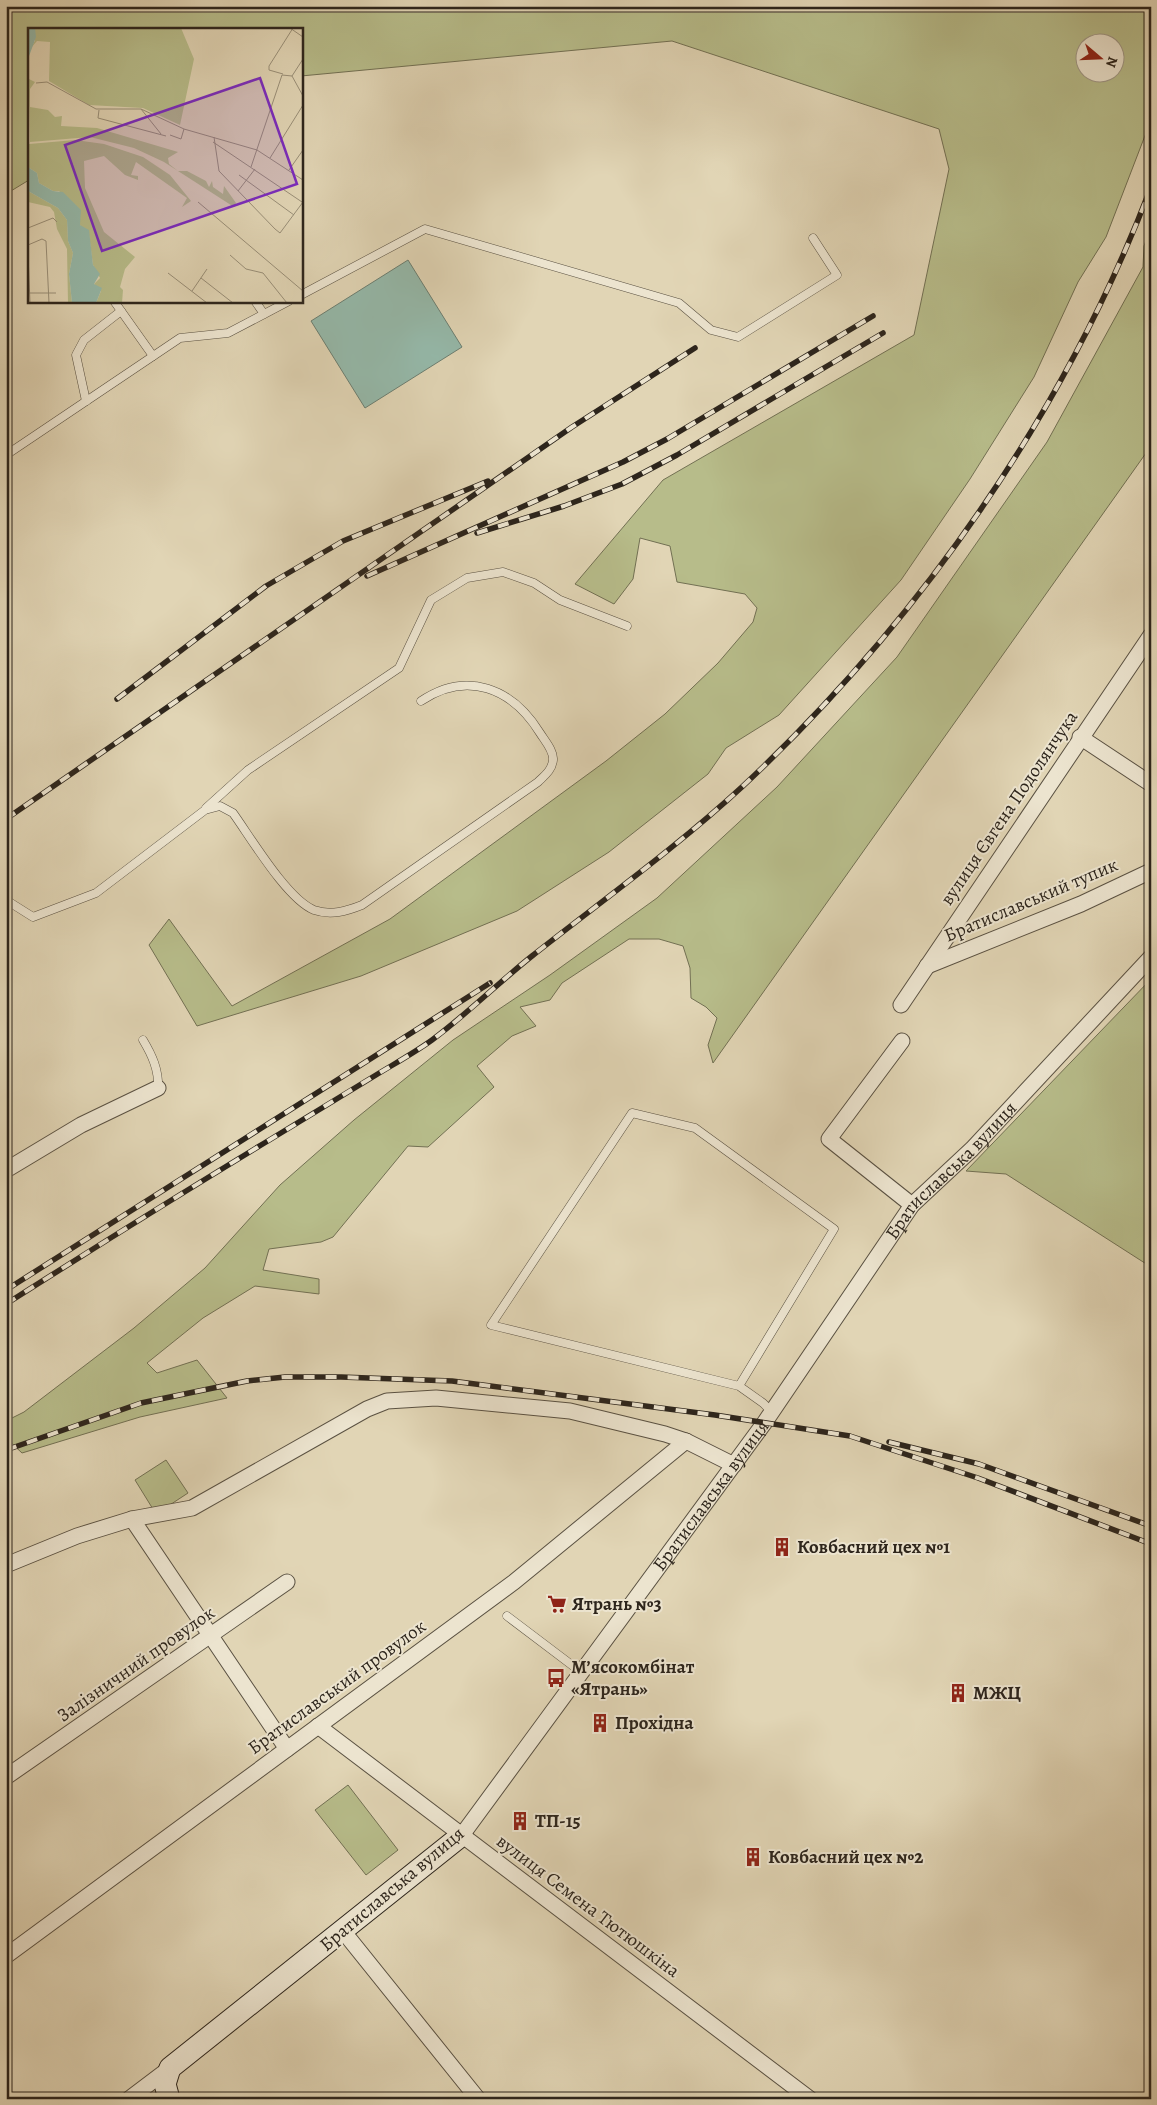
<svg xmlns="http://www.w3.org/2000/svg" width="1157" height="2105" font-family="Alegreya,serif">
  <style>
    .green { fill: #b7bc8a; stroke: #727053; fill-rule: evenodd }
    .water { fill: #95b9aa; stroke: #6b7e71 }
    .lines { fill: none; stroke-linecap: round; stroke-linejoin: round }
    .lane-casing { stroke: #5a5142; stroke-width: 9 }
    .street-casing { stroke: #5a5142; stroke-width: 17 }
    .secondary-casing { stroke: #2d251c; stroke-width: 23 }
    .lane { stroke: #ece4cf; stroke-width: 8 }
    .street { stroke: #ece4cf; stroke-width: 15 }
    .secondary { stroke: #ece4cf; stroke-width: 21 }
    .rail-casing { stroke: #2d251c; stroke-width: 5.5 }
    .rail { stroke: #ece4cf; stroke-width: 4; stroke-dasharray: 11; stroke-linecap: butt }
    .labels { text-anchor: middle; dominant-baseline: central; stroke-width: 4; stroke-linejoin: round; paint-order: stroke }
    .street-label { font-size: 19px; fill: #2d251c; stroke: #ece4cf }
    .poi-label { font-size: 19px; font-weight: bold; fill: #2d251c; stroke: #ece4cf; text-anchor: start }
    .inset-road { fill: none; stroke: #998f78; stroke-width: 1 }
    .view { fill: #7b2cbf; fill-opacity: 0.15; stroke: #7b2cbf; stroke-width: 2.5 }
    .inset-edge { fill: none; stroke: #2d251c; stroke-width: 2.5 }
  </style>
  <rect width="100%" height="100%" fill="#e1d5b5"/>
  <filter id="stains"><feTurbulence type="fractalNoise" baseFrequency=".004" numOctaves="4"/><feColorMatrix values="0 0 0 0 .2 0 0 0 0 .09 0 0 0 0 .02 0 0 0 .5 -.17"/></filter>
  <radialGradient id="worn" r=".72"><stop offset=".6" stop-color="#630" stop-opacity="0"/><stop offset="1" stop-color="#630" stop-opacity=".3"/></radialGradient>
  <g class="green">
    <path d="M6 6H1151V120L1106 237 1078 282 1034 377 970 479 901 580 779 715 726 748 708 774 609 852 517 911 361 976 197 1026 149 945 169 919 232 1006 390 919 606 761 665 714 718 663 753 622 757 608 745 594 677 582 670 546 640 538 633 579 614 604 575 584 663 480 914 335 949 169 939 129 672 41 301 76V29H29V180L6 194ZM1114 42V72H1084V42Z"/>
    <path d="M1151 227V446L713 1063 708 1045 717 1018 706 1007 691 998 690 968 683 946 659 939H629L562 983 550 1000 520 1007 536 1026 512 1036 477 1066 494 1087 428 1147 408 1146 333 1237 321 1242 269 1249 263 1270 319 1279V1294L255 1286 203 1318 147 1363 157 1373 197 1360 227 1398 140 1417 22 1453 6 1438V1421L24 1412 134 1328 205 1268 280 1185 354 1120 453 1040 550 975 657 898 777 787 897 657 1047 442 1143 267 1144 246Z"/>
    <path d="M1151 979V1267L1006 1174 966 1171Z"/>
    <path d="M166 1460 188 1493 156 1514 135 1480Z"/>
    <path d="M348 1785 398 1850 366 1875 315 1810Z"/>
  </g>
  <path class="water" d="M408 260 462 347 365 408 311 321Z"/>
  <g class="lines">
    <g class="lane-casing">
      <g id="lane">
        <path d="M301 295 425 229 679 303 711 330 738 337 837 275 813 238"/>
        <path d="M114 301 153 356"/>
        <path d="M255 301 264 314"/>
        <path d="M86 401 76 355 84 340 121 311"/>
        <path d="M6 455 180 338 228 333 289 301"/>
        <path d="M206 808 248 770 399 668 431 600 467 578 503 572 534 583 560 600 627 626"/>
        <path d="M6 900 33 917 96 893 205 810 220 806 233 813C251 838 287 899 314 910 331 916 347 911 362 905L538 782C545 775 552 770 553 760 554 751 545 741 540 733 512 688 467 670 421 701"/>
        <path d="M143 1040C152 1055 159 1070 158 1088"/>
        <path d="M739 1386 834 1229 695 1128 632 1113 491 1325 739 1386 763 1403 772 1412"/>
        <path d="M507 1616 581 1672"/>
      </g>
    </g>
    <g class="street-casing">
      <g id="street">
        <path d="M1080 737 1151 784"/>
        <path d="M927 966 1081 904 1151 871"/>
        <path d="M901 1005 1151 635"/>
        <path d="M902 1041 829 1139 912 1205"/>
        <path d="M6 1170 81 1125 158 1088"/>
        <path d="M132 1519 287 1749"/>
        <path d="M6 1565 77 1536 132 1519 192 1508 367 1409 387 1401 436 1398 570 1411 665 1434 686 1441 734 1465"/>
        <path d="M318 1726 810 2099"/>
        <path d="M6 1777 287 1582"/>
        <path id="s1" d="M462 1835 765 1422 912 1205 972 1149 1151 957"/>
        <path d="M343 1931 478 2099"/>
        <path d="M6 1956 514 1582 686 1441"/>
        <path d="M129 2099 170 2068"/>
      </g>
    </g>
    <g class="secondary-casing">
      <path id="secondary" d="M169 2099 165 2084 170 2068 462 1835"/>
    </g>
    <use href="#lane" class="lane"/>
    <use href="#street" class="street"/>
    <use href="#secondary" class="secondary"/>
    <g class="rail-casing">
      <g id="rail">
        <path d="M477 533 564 506 622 484 677 455 883 333"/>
        <path d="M367 576 623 462 667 439 873 316"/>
        <path d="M117 699 266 586 343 541 488 481"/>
        <path d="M6 819 572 427 695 348"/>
        <path d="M6 1290 490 983"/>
        <path d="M6 1304C94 1248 182 1193 271 1139 306 1118 341 1096 376 1075 394 1064 414 1053 432 1040 467 1014 498 983 532 956 603 900 677 847 743 786 919 621 1065 413 1151 187"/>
        <path d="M889 1442 979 1464 1151 1526"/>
        <path d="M6 1450 141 1403 247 1381 285 1377H341L452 1381 715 1415 850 1436 978 1478 1151 1544"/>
      </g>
    </g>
    <use href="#rail" class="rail"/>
  </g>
  <defs>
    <g id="building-bare" transform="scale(1.5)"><path d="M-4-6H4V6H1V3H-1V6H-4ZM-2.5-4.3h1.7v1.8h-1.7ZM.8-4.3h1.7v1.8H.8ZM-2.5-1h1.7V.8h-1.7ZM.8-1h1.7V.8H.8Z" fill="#8f2418" stroke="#ece4cf" stroke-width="2.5" paint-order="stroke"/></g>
    <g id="supermarket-bare" transform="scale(1.5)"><path d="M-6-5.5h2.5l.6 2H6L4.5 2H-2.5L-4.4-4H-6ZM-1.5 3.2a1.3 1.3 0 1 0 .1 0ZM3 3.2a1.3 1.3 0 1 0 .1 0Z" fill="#8f2418" stroke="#ece4cf" stroke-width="2.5" paint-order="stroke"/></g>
    <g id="bus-bare" transform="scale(1.5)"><path d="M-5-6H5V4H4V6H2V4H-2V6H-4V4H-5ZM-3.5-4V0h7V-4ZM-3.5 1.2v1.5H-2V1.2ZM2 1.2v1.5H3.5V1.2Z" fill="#8f2418" stroke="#ece4cf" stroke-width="2.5" paint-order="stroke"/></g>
  </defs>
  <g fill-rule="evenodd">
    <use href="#building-bare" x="782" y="1547"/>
    <use href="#supermarket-bare" x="557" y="1604"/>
    <use href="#bus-bare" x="556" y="1678"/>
    <use href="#building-bare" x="958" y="1693"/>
    <use href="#building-bare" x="600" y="1723"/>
    <use href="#building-bare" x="520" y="1821"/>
    <use href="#building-bare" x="753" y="1857"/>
  </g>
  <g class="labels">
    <g class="street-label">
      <text transform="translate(1009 808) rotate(-56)">вулиця Євгена Подолянчука</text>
      <text transform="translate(1031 900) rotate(-23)">Братиславський тупик</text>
      <text stroke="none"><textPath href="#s1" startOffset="826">Братиславська вулиця</textPath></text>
      <text stroke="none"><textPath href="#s1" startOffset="421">Братиславська вулиця</textPath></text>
      <text transform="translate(136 1664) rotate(-35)">Залізничний провулок</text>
      <text transform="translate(337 1687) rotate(-36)">Братиславський провулок</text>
      <text transform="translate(392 1889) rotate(-40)">Братиславська вулиця</text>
      <text transform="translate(588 1906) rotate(37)">вулиця Семена Тютюшкіна</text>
    </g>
    <g class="poi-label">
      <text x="797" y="1547">Ковбасний цех №1</text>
      <text x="572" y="1604">Ятрань №3</text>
      <text x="571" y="1667">М’ясокомбінат<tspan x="571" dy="22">«Ятрань»</tspan></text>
      <text x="973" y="1693">МЖЦ</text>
      <text x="615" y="1723">Прохідна</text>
      <text x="535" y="1821">ТП-15</text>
      <text x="768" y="1857">Ковбасний цех №2</text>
    </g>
  </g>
  <g transform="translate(28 28)">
    <rect width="275" height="275" fill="#e1d5b5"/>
    <path d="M7 0H153L166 31 152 97 115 80 61 77 21 53 22 14 9 13 2 21 7 13ZM1 51 7 54 2 61V79L20 82 27 89 34 88 33 98 69 100 150 124 140 130 141 136 150 143H159L178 153 181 159 184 153 185 159 195 166 196 158 208 175 206 179 136 134 106 120 62 109 2 114ZM47 112 76 116 115 129 142 147 163 173 154 179 159 170 108 134 103 147 110 148V152L97 147 76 128 56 133 57 160 76 204 107 229 97 241 92 259 95 262 94 275H68L73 263 66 256 72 250 65 237 61 207 52 197V187L31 163H25L11 155 9 145 0 139 1 116ZM0 163 30 180 39 192 40 213 45 225 41 246 44 275H40L39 221 29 201 26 184 22 179 0 174Z" fill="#b7bc8a"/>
    <path d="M0 0H7L8 9 0 31ZM0 139 9 145 11 155 25 163 35 164 53 182 52 197 61 202 65 237 72 246 66 256 74 260 68 275H44L41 246 45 225 40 213 39 192 30 180 0 163Z" fill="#95b9aa"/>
    <path class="inset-road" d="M262 0 275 9M255 46 241 42V38L265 0M264 48 275 68M264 48 275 31M8 55 19 54 68 81H113L156 101 229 122 275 152M113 81 133 106M71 82 70 90 138 108M142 107 153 111 156 101M186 109 191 143 247 201 252 205 275 174M185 114 274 174M242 130 275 77M223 139 254 47 264 48M261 142 275 122M211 147 266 187M210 163 227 141M170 174 275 263M0 200 25 190 29 194M0 217 14 211 18 213 21 275M0 226 2 275M202 227 218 241 235 245 259 275M140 245 179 275M173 250 205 275M164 263 179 241M0 265H28"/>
    <path class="view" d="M232 50 269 156 74 223 37 117Z"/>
    <rect width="275" height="275" class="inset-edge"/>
  </g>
  <rect width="1157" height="2105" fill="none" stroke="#e1d5b5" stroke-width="25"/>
  <rect x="8" y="8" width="1142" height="2090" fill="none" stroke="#2d251c" stroke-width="2.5"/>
  <rect x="12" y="12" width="1132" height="2080" fill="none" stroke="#2d251c"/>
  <g transform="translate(1100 58) rotate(109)"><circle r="24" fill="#ece4cf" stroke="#a09887"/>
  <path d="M0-4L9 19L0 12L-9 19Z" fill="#8f2418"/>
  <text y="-8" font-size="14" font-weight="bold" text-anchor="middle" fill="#2d251c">N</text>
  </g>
  <rect width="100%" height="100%" filter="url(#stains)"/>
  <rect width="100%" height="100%" fill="url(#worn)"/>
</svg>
